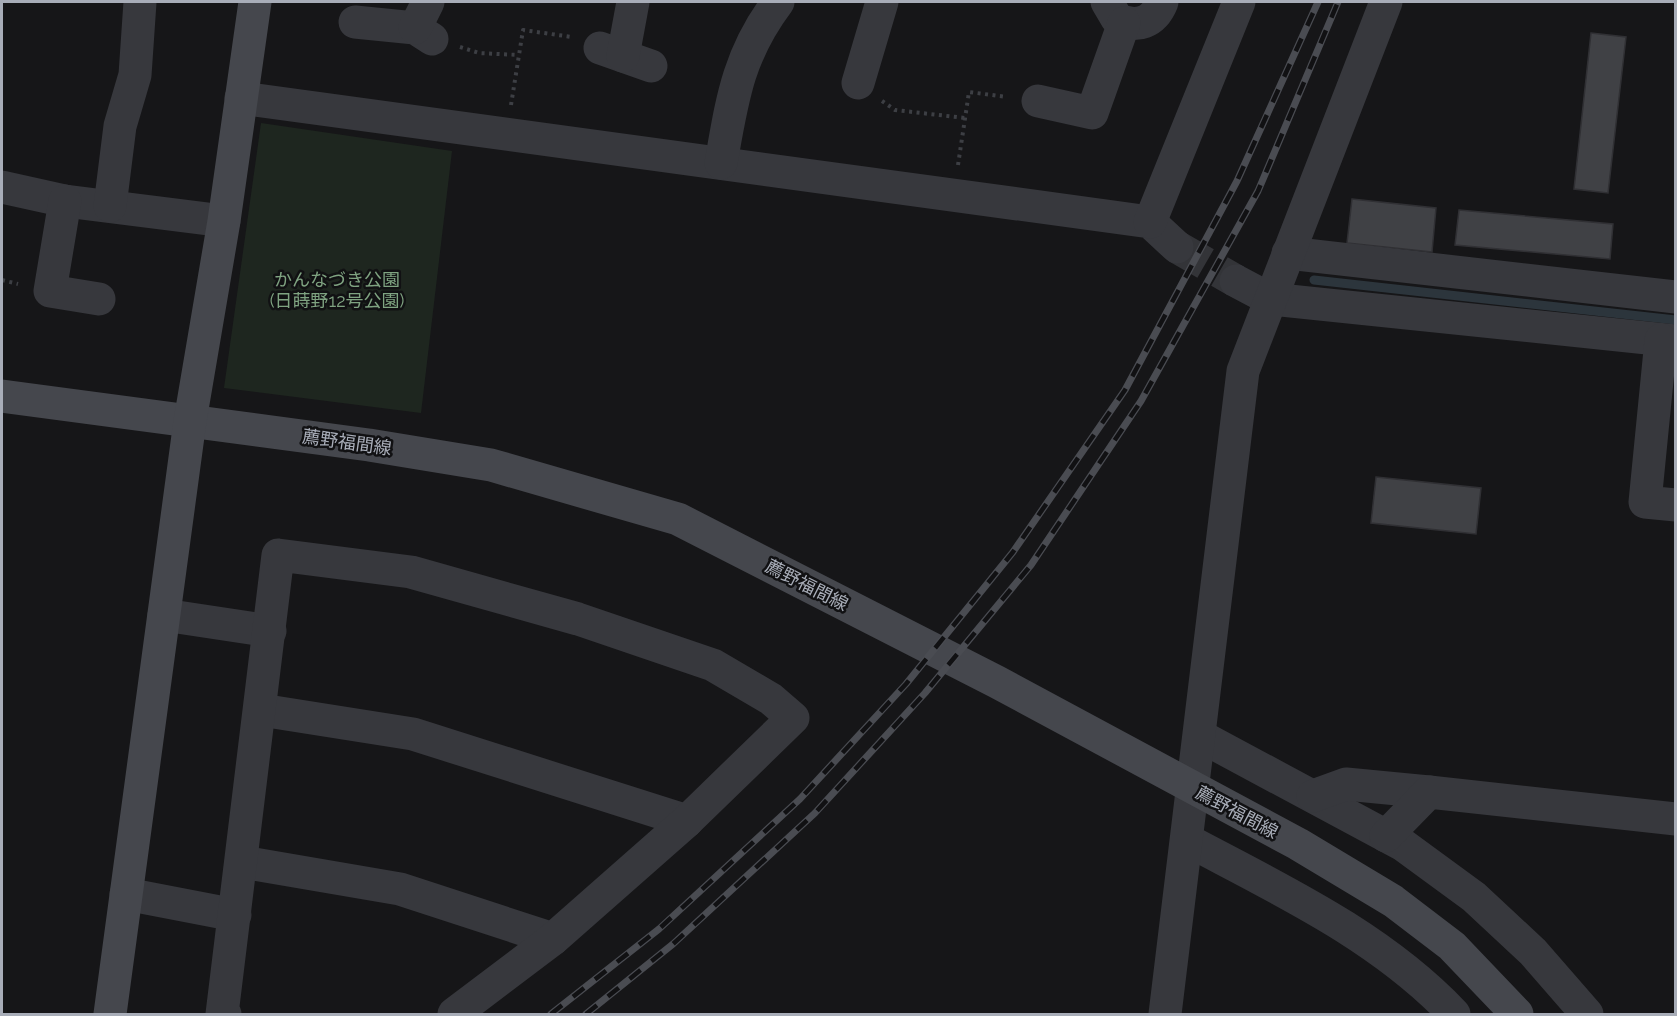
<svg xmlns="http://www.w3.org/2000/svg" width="1677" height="1016" font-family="Raleway,'Noto Sans JP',sans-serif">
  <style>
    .green { fill: #1e261f }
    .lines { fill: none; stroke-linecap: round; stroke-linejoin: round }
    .stream { stroke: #2c353c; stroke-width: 9 }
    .building { fill: #404145; stroke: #303034; stroke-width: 1.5 }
    .street-tunnel { stroke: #333438; stroke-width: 33; stroke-dasharray: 33 16; stroke-linecap: butt }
    .path { stroke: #3d3f44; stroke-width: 4; stroke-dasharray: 3 4.5; stroke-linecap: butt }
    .street { stroke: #37383d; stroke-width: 33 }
    .secondary { stroke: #45474d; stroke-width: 33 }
    .rail-casing { stroke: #4a4c52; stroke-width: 7 }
    .rail { stroke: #111113; stroke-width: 4.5; stroke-dasharray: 14; stroke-linecap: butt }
    .labels { text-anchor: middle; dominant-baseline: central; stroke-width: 5; stroke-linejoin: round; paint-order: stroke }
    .park-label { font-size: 18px; fill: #7fa381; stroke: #111113 }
    .street-label { font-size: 18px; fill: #a8adb8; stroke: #111113 }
  </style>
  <rect width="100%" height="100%" fill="#161618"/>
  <path class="green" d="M261 123 452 151 421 413 224 388Z"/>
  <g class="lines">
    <path class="stream" d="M1314 280 1676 320"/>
  </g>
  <g class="building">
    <path d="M1591 33 1626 37 1608 193 1574 189Z"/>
    <path d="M1352 199 1436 208 1432 252 1347 243Z"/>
    <path d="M1459 210 1613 224 1610 259 1455 245Z"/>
    <path d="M1376 477 1481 488 1476 534 1371 523Z"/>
  </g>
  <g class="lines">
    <path class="street-tunnel" d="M1177 247 1236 281"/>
    <g class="path">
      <path d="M460 47 479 53 519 55"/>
      <path d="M882 101 895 110 965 118"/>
      <path d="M511 105 523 30 572 37"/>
      <path d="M958 165 969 92 1007 97"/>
      <path d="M2 280 18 284"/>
    </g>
    <g class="street">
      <path d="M1107 2 1117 19C1137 29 1154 22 1162 2"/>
      <path d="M355 22 415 28 432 39"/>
      <path d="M415 28 428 2"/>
      <path d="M600 48 651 66"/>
      <path d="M623 56 633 2"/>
      <path d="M858 83 882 2"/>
      <path d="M241 98 1150 222 1177 247"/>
      <path d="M1038 101 1092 113 1124 23"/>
      <path d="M721 163C732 100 738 55 778 2"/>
      <path d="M2 187 65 201 224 221"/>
      <path d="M65 201 50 291 99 299"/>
      <path d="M110 206 120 126 135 75 140 2"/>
      <path d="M1150 222 1239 2"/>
      <path d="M1288 253 1676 297"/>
      <path d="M1236 281 1270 299 1676 341"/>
      <path d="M1661 340 1645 502 1676 505"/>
      <path d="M164 615 270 631"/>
      <path d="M261 710 413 734 687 821"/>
      <path d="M1200 736 1403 845 1474 897 1533 952 1587 1014"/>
      <path d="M1313 796 1346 784 1429 792"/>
      <path d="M1386 836 1429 792 1676 819"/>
      <path d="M1187 840C1281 890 1380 936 1454 1014"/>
      <path d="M242 862 400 889 553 939"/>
      <path d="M126 894 235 915"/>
      <path d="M225 1014H222L278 555 411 572 578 619 713 665 771 699 793 718 687 821 553 939 454 1014"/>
      <path d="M1165 1014 1243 371 1386 2"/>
    </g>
    <g class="secondary">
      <path d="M2 396 369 445 491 465 678 519 997 682 1298 844 1393 901 1452 946 1517 1014"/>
      <path d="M110 1014 190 421 224 221 255 2"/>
    </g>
    <g class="rail-casing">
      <g id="rail">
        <path d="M551 1014 659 929 800 799 906 684 1013 552 1125 390 1237 181 1318 2"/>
        <path d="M586 1014 673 944 815 813 925 693 1031 565 1141 401 1258 191 1338 2"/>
      </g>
    </g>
    <use href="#rail" class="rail"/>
  </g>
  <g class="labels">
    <g class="park-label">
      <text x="337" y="279">かんなづき公園<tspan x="337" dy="21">(日蒔野12号公園)</tspan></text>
    </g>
    <g class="street-label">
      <text transform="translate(347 442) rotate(8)">薦野福間線</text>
      <text transform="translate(807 585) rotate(27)">薦野福間線</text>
      <text transform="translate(1237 812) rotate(28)">薦野福間線</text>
    </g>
  </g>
  <rect width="1677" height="1016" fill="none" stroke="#a8adb8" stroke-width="6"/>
</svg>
